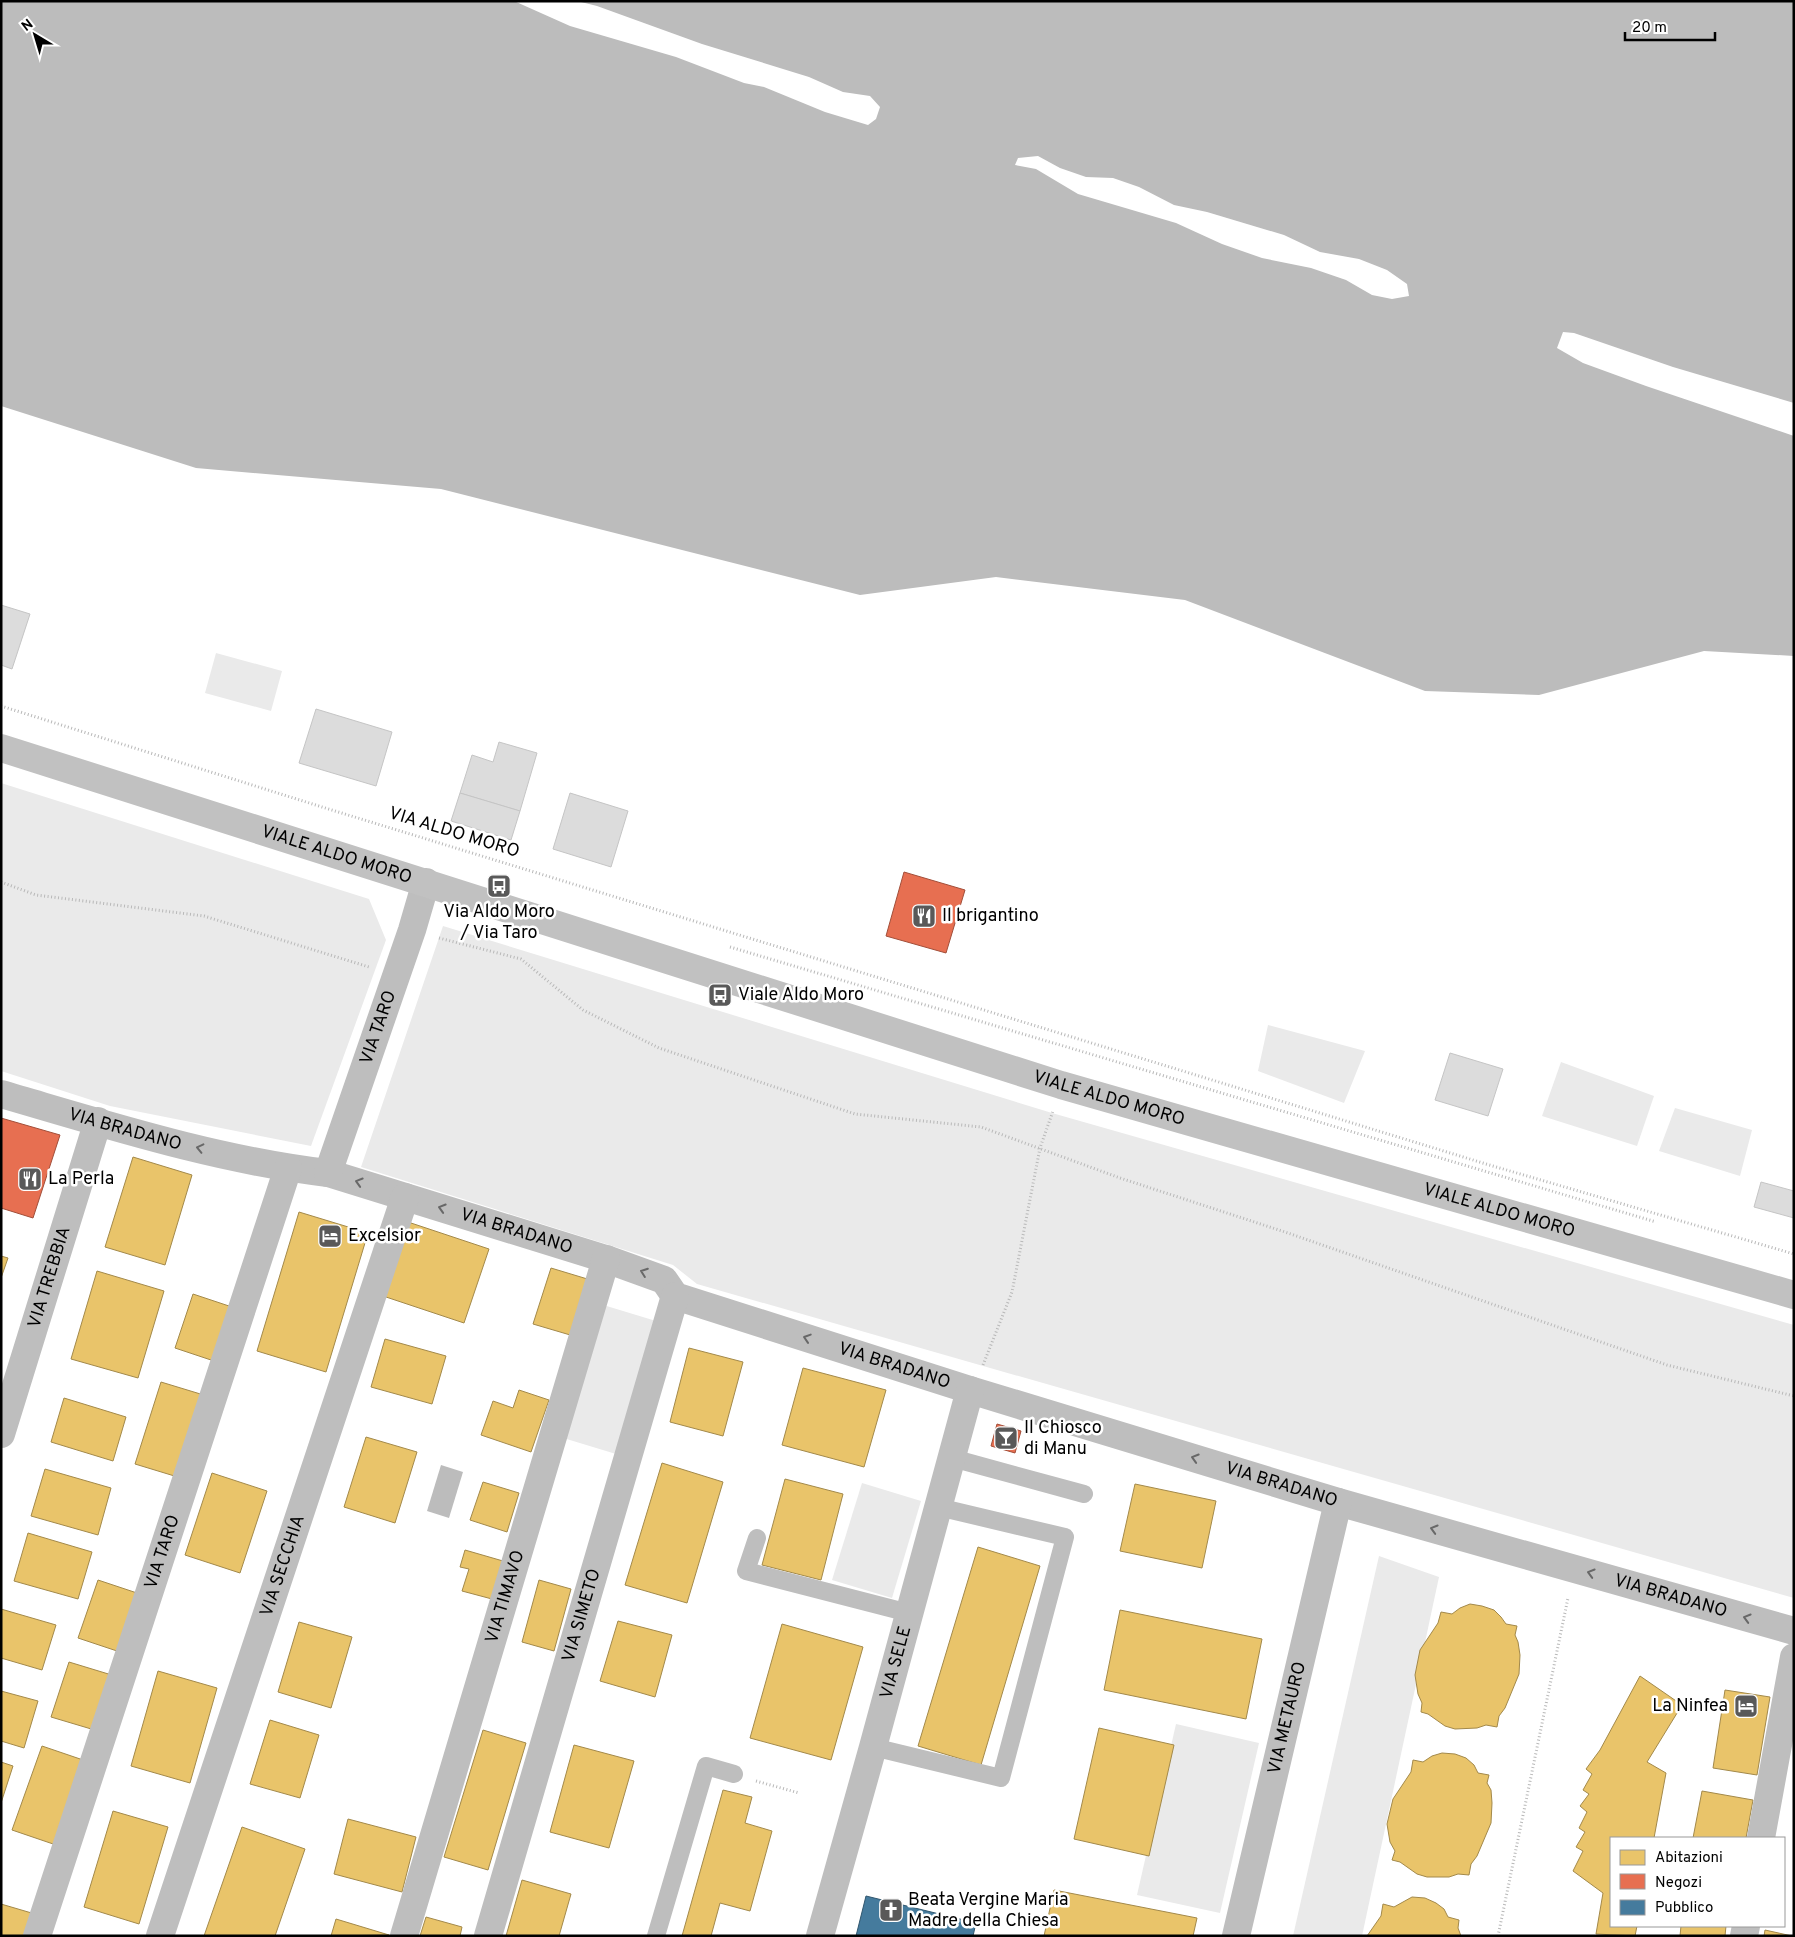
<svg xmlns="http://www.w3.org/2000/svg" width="1795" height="1937" font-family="Overpass,sans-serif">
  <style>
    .green { fill: #eaeaea }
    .water { fill: #bcbcbc }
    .pier { fill: #fff }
    .homes { fill: #e9c46a; stroke: #a3894a }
    .shops { fill: #e76f51; stroke: #a24e39 }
    .public { fill: #457b9d; stroke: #30566e }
    .building { fill: #dcdcdc; stroke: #c5c5c5 }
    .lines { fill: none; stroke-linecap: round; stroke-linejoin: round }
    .path { stroke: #b8b8b8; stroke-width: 3; stroke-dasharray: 1 2.5; stroke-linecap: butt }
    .lane { stroke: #bebebe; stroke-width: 18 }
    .street { stroke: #bebebe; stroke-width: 28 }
    .secondary { stroke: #c1c1c1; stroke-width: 28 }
    .oneway { stroke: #686868 }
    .labels { text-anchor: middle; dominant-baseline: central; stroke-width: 5; stroke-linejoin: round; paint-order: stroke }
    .street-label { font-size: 18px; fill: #000; stroke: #fff }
    .poi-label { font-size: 18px; fill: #000; stroke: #fff; text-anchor: start }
  </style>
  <rect width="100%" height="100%" fill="#fff"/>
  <g class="green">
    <path d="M216 653 282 671 271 711 205 693Z"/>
    <path d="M1 783 369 899 386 940 311 1146 110 1106 1 1071Z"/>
    <path d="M443 926 1052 1113 1794 1325V1598L697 1284 673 1265 361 1167Z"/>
    <path d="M1268 1025 1365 1051 1344 1103 1258 1071Z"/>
    <path d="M1561 1062 1654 1096 1637 1146 1542 1116Z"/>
    <path d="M1675 1108 1752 1130 1740 1176 1659 1151Z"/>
    <path d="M600 1304 656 1321 616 1454 560 1437Z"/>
    <path d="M862 1483 921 1501 892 1598 832 1580Z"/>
    <path d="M1379 1556 1439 1577 1362 1936H1293Z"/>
    <path d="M1176 1724 1259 1743 1220 1913 1137 1895Z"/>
  </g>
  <g class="water">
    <path d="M1 1H1794V656L1704 651 1539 695 1425 691 1185 600 996 577 860 595 441 489 196 468 1 406Z"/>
    <path d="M441 1465 463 1472 449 1518 427 1511Z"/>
  </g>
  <g class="pier">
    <path d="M514 1H577L597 6 702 44 809 77 843 92 870 96 880 107 876 119 868 125 825 112 764 87 744 83 676 57 570 26Z"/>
    <path d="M1038 156 1060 168 1086 177 1113 178 1139 187 1174 205 1207 212 1284 235 1320 252 1359 259 1387 270 1407 284 1409 296 1392 299 1372 295 1346 280 1311 268 1262 258 1222 244 1176 223 1078 194 1036 169 1015 165 1018 158Z"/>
    <path d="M1563 332 1574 333 1673 367 1794 403V436L1646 386 1583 363 1557 348Z"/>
  </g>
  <g class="homes">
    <path d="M133 1157 192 1175 165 1265 105 1247Z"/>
    <path d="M299 1212 368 1233 326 1372 257 1351Z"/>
    <path d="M408 1222 489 1249 464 1323 383 1296Z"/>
    <path d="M1 1256 8 1258 1 1278Z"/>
    <path d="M551 1268 594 1281 577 1337 533 1324Z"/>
    <path d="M97 1271 164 1291 138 1378 71 1359Z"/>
    <path d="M193 1294 232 1307 214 1361 175 1348Z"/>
    <path d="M385 1339 446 1356 432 1404 371 1387Z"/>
    <path d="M689 1348 743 1362 723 1436 670 1422Z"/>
    <path d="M803 1368 886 1390 864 1467 782 1445Z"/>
    <path d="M161 1382 207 1396 181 1478 135 1464Z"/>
    <path d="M519 1390 549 1400 531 1452 481 1435 493 1401 513 1408Z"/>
    <path d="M64 1398 126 1417 113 1461 51 1442Z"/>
    <path d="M366 1437 417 1452 395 1523 344 1507Z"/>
    <path d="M662 1463 723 1482 687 1603 625 1585Z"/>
    <path d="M45 1469 111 1488 98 1535 31 1516Z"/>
    <path d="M212 1473 267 1491 240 1573 185 1555Z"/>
    <path d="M785 1479 843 1494 821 1580 762 1565Z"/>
    <path d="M483 1482 519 1493 507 1532 470 1520Z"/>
    <path d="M1135 1484 1216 1501 1202 1568 1120 1551Z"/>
    <path d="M28 1533 92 1552 78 1599 14 1581Z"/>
    <path d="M978 1547 1040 1566 981 1765 918 1746Z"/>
    <path d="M465 1550 503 1561 492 1599 462 1591 469 1569 460 1567Z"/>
    <path d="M98 1580 140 1594 120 1652 78 1638Z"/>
    <path d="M539 1580 571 1589 554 1651 522 1642Z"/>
    <path d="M1470 1604 1482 1606 1494 1610 1501 1617 1506 1624 1517 1626 1515 1635 1518 1642 1520 1655 1519 1674 1505 1708 1499 1716 1497 1727 1486 1725 1477 1728 1455 1729 1445 1726 1428 1714 1421 1712 1422 1703 1418 1694 1415 1675 1420 1650 1438 1623 1441 1612 1452 1614 1460 1608Z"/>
    <path d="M1 1609 56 1625 42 1670 1 1658Z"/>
    <path d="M1120 1610 1262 1639 1246 1719 1104 1690Z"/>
    <path d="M618 1621 672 1635 655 1697 600 1681Z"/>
    <path d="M299 1622 352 1637 331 1708 278 1692Z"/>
    <path d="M782 1624 863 1647 831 1760 750 1738Z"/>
    <path d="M69 1662 115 1676 98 1731 51 1717Z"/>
    <path d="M158 1671 217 1688 190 1783 131 1766Z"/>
    <path d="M1640 1676 1682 1705 1647 1762 1666 1773 1654 1838H1611V1926H1637L1635 1936 1596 1934 1603 1893 1573 1871 1583 1851 1576 1847 1585 1832 1579 1828 1587 1812 1580 1806 1589 1794 1583 1790 1592 1774 1586 1769 1600 1750Z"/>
    <path d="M1725 1690 1770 1697 1757 1775 1713 1768Z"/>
    <path d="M1 1691 38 1701 24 1748 1 1741Z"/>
    <path d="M270 1720 319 1735 300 1798 250 1784Z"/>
    <path d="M1099 1728 1174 1745 1149 1856 1074 1839Z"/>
    <path d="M483 1730 526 1743 488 1870 444 1857Z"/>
    <path d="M574 1745 634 1761 609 1848 550 1832Z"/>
    <path d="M42 1746 89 1762 59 1846 12 1830Z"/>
    <path d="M1442 1753 1455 1754 1466 1758 1474 1765 1478 1773 1489 1775 1487 1783 1491 1790 1492 1803 1491 1823 1477 1856 1471 1864 1469 1875 1458 1874 1449 1877H1427L1417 1874 1400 1862 1392 1860 1395 1851 1390 1842 1387 1824 1393 1799 1411 1772 1413 1760 1423 1762 1432 1756Z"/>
    <path d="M1 1762 13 1766 1 1803Z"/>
    <path d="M723 1790 752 1797 745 1823 772 1831 750 1911 720 1903 711 1936H682Z"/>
    <path d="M1702 1791 1753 1800 1746 1838H1693Z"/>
    <path d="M113 1811 168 1827 139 1924 84 1907Z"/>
    <path d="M348 1819 416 1837 402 1892 334 1874Z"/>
    <path d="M242 1827 305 1849 275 1936H204Z"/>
    <path d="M522 1880 571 1894 559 1936H506Z"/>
    <path d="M1054 1890 1197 1918 1193 1936H1044Z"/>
    <path d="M1412 1897 1425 1898 1436 1903 1444 1909 1448 1917 1459 1920 1458 1928 1461 1936H1367L1381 1916 1383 1904 1394 1907Z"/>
    <path d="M1 1904 35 1914 28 1936H1Z"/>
    <path d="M426 1917 462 1927 460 1936H420Z"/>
    <path d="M336 1919 389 1935 331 1936Z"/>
    <path d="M1681 1926H1726L1725 1936H1680Z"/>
    <path d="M1765 1930 1792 1936H1764Z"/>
  </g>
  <g class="shops">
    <path d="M904 872 965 890 946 953 886 936Z"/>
    <path d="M1 1118 60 1135 33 1218 1 1208Z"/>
    <path d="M997 1424 1021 1431 1015 1453 991 1446Z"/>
  </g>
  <path class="public" d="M866 1896 976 1923 973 1936H856Z"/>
  <g class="building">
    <path d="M1 605 30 614 12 669 1 665Z"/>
    <path d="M316 709 392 732 376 786 299 763Z"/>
    <path d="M499 742 537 753 520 811 460 793 472 755 493 762Z"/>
    <path d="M460 793 520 811 511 840 451 821Z"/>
    <path d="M570 793 628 811 611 867 553 849Z"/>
    <path d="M1450 1053 1503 1069 1488 1116 1435 1100Z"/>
    <path d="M1761 1182 1794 1191V1218L1754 1207Z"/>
  </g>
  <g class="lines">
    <g class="path">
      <path d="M1 706 322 807 1486 1164 1794 1254"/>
      <path d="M1 882 36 895 204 916 369 967"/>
      <path d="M439 938 521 959 583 1010 659 1048 855 1114 981 1127 1120 1178 1285 1232 1667 1365 1794 1396"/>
      <path d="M730 947 1656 1222"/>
      <path d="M983 1365 1012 1292 1040 1148 1053 1111"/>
      <path d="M756 1781 799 1793"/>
      <path d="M1498 1936 1568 1598"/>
    </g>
    <g class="lane">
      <path d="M952 1458 1084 1494"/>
      <path d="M757 1538 746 1571 909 1613"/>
      <path d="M873 1747 1001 1778 1065 1537 938 1507"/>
      <path d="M656 1936 706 1766 734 1774"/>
    </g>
    <g class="street">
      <path id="s1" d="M1 1094C108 1125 217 1160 328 1173L606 1259 664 1280 675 1296 970 1390 1338 1502 1794 1631"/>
      <path id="s2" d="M328 1173 412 930 426 882"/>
      <path id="s3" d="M1 1434 98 1121"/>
      <path d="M1761 1838 1794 1657"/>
      <path id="s4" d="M37 1936 288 1168"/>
      <path id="s5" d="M160 1936 405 1197"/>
      <path id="s6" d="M404 1936 606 1259"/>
      <path id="s7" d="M488 1936 675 1296"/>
      <path id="s8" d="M820 1936 873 1747 970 1390"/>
      <path id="s9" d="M1236 1936 1338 1502"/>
      <path d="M1744 1936 1746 1926"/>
    </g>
    <path class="secondary" id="s10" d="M1 748 1061 1085 1794 1295"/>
  </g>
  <defs><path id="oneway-chevron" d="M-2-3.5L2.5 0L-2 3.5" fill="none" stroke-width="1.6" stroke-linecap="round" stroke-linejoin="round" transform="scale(1.25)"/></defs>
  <g class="oneway">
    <use href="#oneway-chevron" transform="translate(200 1148) rotate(-167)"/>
    <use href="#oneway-chevron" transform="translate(359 1182) rotate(-163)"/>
    <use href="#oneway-chevron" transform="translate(442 1208) rotate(-163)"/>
    <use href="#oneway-chevron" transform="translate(644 1272) rotate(-160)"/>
    <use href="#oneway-chevron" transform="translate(807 1338) rotate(-162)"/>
    <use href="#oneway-chevron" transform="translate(1195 1458) rotate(-163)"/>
    <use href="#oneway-chevron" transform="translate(1434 1529) rotate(-164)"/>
    <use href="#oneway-chevron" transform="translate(1591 1573) rotate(-164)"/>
    <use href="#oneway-chevron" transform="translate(1747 1618) rotate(-164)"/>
  </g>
  <defs>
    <g id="bus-square" transform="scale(1.25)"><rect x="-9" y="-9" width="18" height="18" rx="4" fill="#595959" stroke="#fff"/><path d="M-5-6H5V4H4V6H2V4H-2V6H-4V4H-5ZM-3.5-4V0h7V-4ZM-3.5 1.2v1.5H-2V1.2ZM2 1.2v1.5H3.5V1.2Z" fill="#fff"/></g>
    <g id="restaurant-square" transform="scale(1.25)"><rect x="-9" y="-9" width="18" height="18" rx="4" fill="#595959" stroke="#fff"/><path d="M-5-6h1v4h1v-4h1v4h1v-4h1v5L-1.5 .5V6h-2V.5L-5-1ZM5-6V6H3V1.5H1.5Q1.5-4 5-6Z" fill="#fff"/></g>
    <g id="hotel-square" transform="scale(1.25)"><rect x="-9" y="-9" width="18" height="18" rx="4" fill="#595959" stroke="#fff"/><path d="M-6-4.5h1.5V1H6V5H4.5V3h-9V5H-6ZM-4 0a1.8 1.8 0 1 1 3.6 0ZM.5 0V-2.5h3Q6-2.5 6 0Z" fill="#fff"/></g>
    <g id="bar-square" transform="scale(1.25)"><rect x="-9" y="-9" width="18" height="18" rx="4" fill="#595959" stroke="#fff"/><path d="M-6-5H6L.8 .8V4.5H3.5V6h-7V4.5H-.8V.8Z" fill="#fff"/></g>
    <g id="church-square" transform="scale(1.25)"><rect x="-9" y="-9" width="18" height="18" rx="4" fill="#595959" stroke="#fff"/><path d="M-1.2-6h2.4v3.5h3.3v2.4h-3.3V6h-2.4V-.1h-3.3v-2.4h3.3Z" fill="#fff"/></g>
  </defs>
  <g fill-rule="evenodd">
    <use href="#bus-square" x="499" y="886"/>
    <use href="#restaurant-square" x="924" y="916"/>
    <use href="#bus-square" x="720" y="995"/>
    <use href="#restaurant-square" x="30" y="1179"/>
    <use href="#hotel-square" x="330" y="1236"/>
    <use href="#bar-square" x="1006" y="1438"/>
    <use href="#hotel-square" x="1746" y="1706"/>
    <use href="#church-square" x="891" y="1910"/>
  </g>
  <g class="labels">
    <g class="street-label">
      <text transform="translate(454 833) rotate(17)">VIA ALDO MORO</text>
      <text stroke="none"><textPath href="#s10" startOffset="352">VIALE ALDO MORO</textPath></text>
      <text stroke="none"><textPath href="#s2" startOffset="154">VIA TARO</textPath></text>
      <text stroke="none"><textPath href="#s10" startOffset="1162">VIALE ALDO MORO</textPath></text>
      <text stroke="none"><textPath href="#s1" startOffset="129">VIA BRADANO</textPath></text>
      <text stroke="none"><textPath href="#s10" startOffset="1568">VIALE ALDO MORO</textPath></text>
      <text stroke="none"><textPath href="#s1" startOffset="534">VIA BRADANO</textPath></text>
      <text stroke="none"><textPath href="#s3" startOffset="164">VIA TREBBIA</textPath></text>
      <text stroke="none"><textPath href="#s1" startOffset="939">VIA BRADANO</textPath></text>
      <text stroke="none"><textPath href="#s1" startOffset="1344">VIA BRADANO</textPath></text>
      <text stroke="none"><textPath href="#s4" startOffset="404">VIA TARO</textPath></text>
      <text stroke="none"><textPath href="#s5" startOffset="390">VIA SECCHIA</textPath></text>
      <text stroke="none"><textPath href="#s1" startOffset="1749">VIA BRADANO</textPath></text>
      <text stroke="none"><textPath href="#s6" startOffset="354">VIA TIMAVO</textPath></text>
      <text stroke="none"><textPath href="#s7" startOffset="334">VIA SIMETO</textPath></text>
      <text stroke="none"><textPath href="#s8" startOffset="284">VIA SELE</textPath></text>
      <text stroke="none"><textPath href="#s9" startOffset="224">VIA METAURO</textPath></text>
    </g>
    <g class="poi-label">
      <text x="499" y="912" text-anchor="middle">Via Aldo Moro<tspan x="499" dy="21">/ Via Taro</tspan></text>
      <text x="942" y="916">Il brigantino</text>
      <text x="738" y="995">Viale Aldo Moro</text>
      <text x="48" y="1179">La Perla</text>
      <text x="348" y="1236">Excelsior</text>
      <text x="1024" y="1428">Il Chiosco<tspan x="1024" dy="21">di Manu</tspan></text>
      <text x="1728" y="1706" text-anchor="end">La Ninfea</text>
      <text x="908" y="1900">Beata Vergine Maria<tspan x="908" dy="21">Madre della Chiesa</tspan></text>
    </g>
  </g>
  <rect width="1795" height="1937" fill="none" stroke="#000000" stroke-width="5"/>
  <rect x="1610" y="1837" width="175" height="90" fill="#ffffff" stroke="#999999"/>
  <rect x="1620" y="1850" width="25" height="15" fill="#e9c46a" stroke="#999999"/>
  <text x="1655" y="1862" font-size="15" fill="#000000">Abitazioni</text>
  <rect x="1620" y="1874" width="25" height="15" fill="#e76f51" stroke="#999999"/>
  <text x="1655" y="1887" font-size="15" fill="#000000">Negozi</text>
  <rect x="1620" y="1900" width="25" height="15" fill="#457b9d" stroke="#999999"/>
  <text x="1655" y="1912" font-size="15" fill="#000000">Pubblico</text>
  <g transform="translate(35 35) rotate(322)" stroke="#ffffff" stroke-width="4" paint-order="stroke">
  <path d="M0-4L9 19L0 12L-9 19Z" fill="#000000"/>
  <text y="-8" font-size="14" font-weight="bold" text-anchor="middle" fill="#000000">N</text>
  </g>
  <path d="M1625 32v8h90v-8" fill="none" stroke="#000000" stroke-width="2.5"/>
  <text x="1632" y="32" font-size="15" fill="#000000" stroke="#ffffff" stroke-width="4" paint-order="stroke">20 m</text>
</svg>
